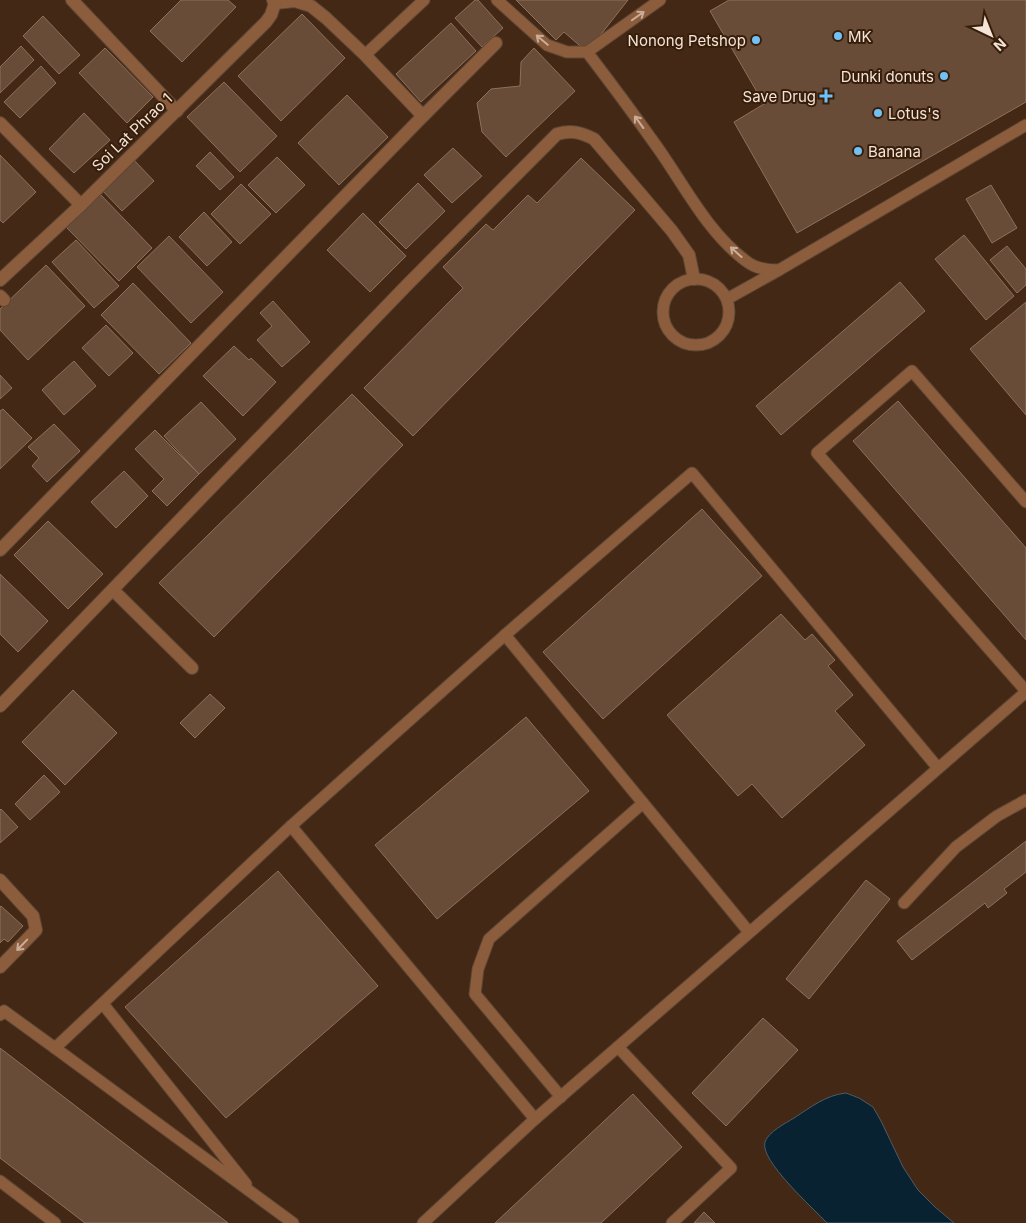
<svg xmlns="http://www.w3.org/2000/svg" width="1026" height="1223" font-family="Inter,sans-serif">
  <style>
    .water { fill: #082232; stroke: #4f5c64 }
    .building { fill: #684c38; stroke: #8e705c }
    .lines { fill: none; stroke-linecap: round; stroke-linejoin: round }
    .lane-casing { stroke: #5e4634; stroke-width: 13 }
    .street-casing { stroke: #5e4634; stroke-width: 14 }
    .lane { stroke: #8b5d3c; stroke-width: 11 }
    .street { stroke: #8b5d3c; stroke-width: 12 }
    .oneway { stroke: #caad99 }
    .poi-dot { fill: #72c1f5; stroke: #371e0b; stroke-width: 2 }
    .labels { text-anchor: middle; dominant-baseline: central; stroke-width: 4; stroke-linejoin: round; paint-order: stroke }
    .poi-label { font-size: 15px; fill: #f4e3d7; stroke: #371e0b; text-anchor: start }
    .street-label { font-size: 15px; fill: #f4e3d7; stroke: #371e0b }
  </style>
  <rect width="100%" height="100%" fill="#422815"/>
  <path class="water" d="M846 1093 859 1098 873 1107 881 1121 903 1167 918 1190 935 1207 954 1223H827C814 1209 759 1160 765 1142 768 1132 786 1123 794 1118 811 1107 826 1095 846 1093Z"/>
  <g class="building">
    <path d="M181 0H228L236 7 182 62 150 31Z"/>
    <path d="M475 0H478L503 28 482 47 455 18Z"/>
    <path d="M516 0H628L587 52 564 32 556 40Z"/>
    <path d="M729 0H1026V102L797 233 734 122 764 104 710 11Z"/>
    <path d="M302 14 345 58 281 121 238 76Z"/>
    <path d="M43 16 80 55 59 74 23 36Z"/>
    <path d="M451 23 476 51 421 102 396 74Z"/>
    <path d="M21 46 34 60 0 93V67Z"/>
    <path d="M105 48 153 97 127 123 79 73Z"/>
    <path d="M534 48 575 91 506 157 482 132 477 103 491 89 520 86 521 62Z"/>
    <path d="M41 66 56 83 20 118 4 102Z"/>
    <path d="M224 82 277 136 240 172 187 117Z"/>
    <path d="M347 95 388 137 339 185 298 143Z"/>
    <path d="M84 113 110 140 74 173 49 149Z"/>
    <path d="M453 148 482 176 452 203 424 175Z"/>
    <path d="M210 152 234 177 220 190 196 166Z"/>
    <path d="M0 155 36 192 3 223 0 220Z"/>
    <path d="M277 157 305 185 276 213 248 185Z"/>
    <path d="M132 158 154 181 122 211 100 188Z"/>
    <path d="M581 158 635 210 413 436 364 388 463 288 443 267 486 224 493 230 528 195 537 203Z"/>
    <path d="M418 183 445 211 406 249 379 222Z"/>
    <path d="M241 184 271 214 240 244 211 214Z"/>
    <path d="M991 185 1017 228 992 243 966 199Z"/>
    <path d="M100 194 152 248 119 281 66 227Z"/>
    <path d="M204 212 232 242 207 266 179 237Z"/>
    <path d="M363 213 406 256 370 292 327 250Z"/>
    <path d="M964 235 1014 296 986 320 935 259Z"/>
    <path d="M169 236 223 292 191 323 137 267Z"/>
    <path d="M76 240 119 286 94 308 52 262Z"/>
    <path d="M1007 246 1026 269V285L1017 293 990 260Z"/>
    <path d="M46 265 85 306 28 360 0 330V309Z"/>
    <path d="M900 282 925 311 781 435 756 406Z"/>
    <path d="M133 283 191 343 159 374 101 315Z"/>
    <path d="M273 301 310 342 282 367 257 340 272 326 260 313Z"/>
    <path d="M1026 302V415L970 349Z"/>
    <path d="M106 325 133 353 109 376 82 348Z"/>
    <path d="M234 346 249 360 251 358 276 382 243 416 203 376Z"/>
    <path d="M74 361 96 386 64 415 42 390Z"/>
    <path d="M0 375 12 388 0 399Z"/>
    <path d="M352 394 403 445 214 637 159 583Z"/>
    <path d="M898 401 1026 548V640L853 441Z"/>
    <path d="M201 402 236 439 199 474 164 436Z"/>
    <path d="M3 409 32 438 0 469V411Z"/>
    <path d="M54 424 80 451 47 482 32 466 39 458 28 447Z"/>
    <path d="M155 430 199 474 167 506 152 491 164 479 135 449Z"/>
    <path d="M124 471 148 496 116 528 91 502Z"/>
    <path d="M702 509 762 576 603 719 543 652Z"/>
    <path d="M48 521 103 574 68 609 14 555Z"/>
    <path d="M0 574 48 621 18 652 0 634Z"/>
    <path d="M781 614 805 640 812 634 835 660 828 666 853 695 835 711 865 745 782 818 752 784 738 796 667 715Z"/>
    <path d="M73 690 117 733 65 785 22 742Z"/>
    <path d="M210 694 225 708 195 738 180 723Z"/>
    <path d="M526 717 589 791 437 919 375 845Z"/>
    <path d="M44 775 60 792 30 820 15 804Z"/>
    <path d="M1 809 18 827 0 843V810Z"/>
    <path d="M1026 841V872L1004 889 1007 893 988 908 985 903 912 960 897 941Z"/>
    <path d="M278 871 378 986 226 1118 125 1007Z"/>
    <path d="M866 880 890 899 809 999 786 979Z"/>
    <path d="M1 906 23 926 8 942 4 939 0 943V907Z"/>
    <path d="M763 1018 798 1050 726 1126 692 1093Z"/>
    <path d="M0 1048 228 1223H85L0 1158Z"/>
    <path d="M633 1094 682 1147 601 1223H495Z"/>
    <path d="M704 1212 715 1223H694Z"/>
  </g>
  <g class="lines">
    <g class="lane-casing">
      <g id="lane">
        <path d="M497 0 547 45 567 52H587L660 0"/>
        <path d="M587 52C610 82 633 113 655 144 684 184 706 231 746 261 756 269 767 270 778 270"/>
        <path d="M365 55 424 0"/>
        <circle cx="696" cy="312" r="33"/>
        <path d="M727 299 779 270 1026 125"/>
        <path d="M1026 502 912 371 817 453 1026 691"/>
        <path d="M505 635 692 473 938 768"/>
        <path d="M904 903 956 847 997 816 1026 800"/>
        <path d="M103 1004 246 1184"/>
        <path d="M0 1015 4 1011 55 1048 291 826"/>
        <path d="M618 1047 731 1168 672 1223"/>
        <path d="M55 1048 293 1223"/>
        <path d="M561 1097 475 994 478 969 489 939 643 803"/>
        <path d="M535 1119 291 826 505 635 749 932"/>
        <path d="M0 1181 55 1223"/>
        <path d="M423 1223 535 1119 1026 692"/>
      </g>
    </g>
    <g class="street-casing">
      <g id="street">
        <path d="M72 0 177 111"/>
        <path d="M275 3 295 1 311 6 326 18 365 55 423 116"/>
        <path d="M0 123 81 205"/>
        <path d="M0 280 81 205 266 22 271 15 275 3 273 0"/>
        <path d="M0 296 4 300"/>
        <path d="M0 550 423 116 496 43"/>
        <path d="M113 590 192 668"/>
        <path d="M0 706 407 285 557 134C571 130 580 132 594 139L672 231 689 255 694 279"/>
        <path d="M0 880 33 916 36 930 0 967"/>
      </g>
    </g>
    <use href="#lane" class="lane"/>
    <use href="#street" class="street"/>
  </g>
  <defs><path id="oneway-shaft" d="M-6 0H5M1.5-3L5.5 0L1.5 3" fill="none" stroke-width="1.6" stroke-linecap="round" stroke-linejoin="round" transform="scale(1.25)"/></defs>
  <g class="oneway">
    <use href="#oneway-shaft" transform="translate(638 16) rotate(-35)"/>
    <use href="#oneway-shaft" transform="translate(542 40) rotate(-140)"/>
    <use href="#oneway-shaft" transform="translate(639 122) rotate(-126)"/>
    <use href="#oneway-shaft" transform="translate(736 252) rotate(-138)"/>
    <use href="#oneway-shaft" transform="translate(22 945) rotate(134)"/>
  </g>
  <g class="poi-dot">
    <circle cx="838" cy="36" r="5"/>
    <circle cx="756" cy="40" r="5"/>
    <circle cx="944" cy="76" r="5"/>
    <path d="M823.5 88.5h5v5h5v5h-5v5h-5v-5h-5v-5h5z"/>
    <circle cx="878" cy="113" r="5"/>
    <circle cx="858" cy="151" r="5"/>
  </g>
  <g class="labels">
    <g class="poi-label">
      <text x="848" y="36">MK</text>
      <text x="746" y="40" text-anchor="end">Nonong Petshop</text>
      <text x="934" y="76" text-anchor="end">Dunki donuts</text>
      <text x="816" y="96" text-anchor="end">Save Drug</text>
      <text x="888" y="113">Lotus's</text>
      <text x="868" y="151">Banana</text>
    </g>
    <g class="street-label">
      <text transform="translate(132 132) rotate(-44)">Soi Lat Phrao 1</text>
    </g>
  </g>
  <g transform="translate(991 35) rotate(137)" stroke="#371e0b" stroke-width="4" paint-order="stroke">
  <path d="M0-4L9 19L0 12L-9 19Z" fill="#f4e3d7"/>
  <text y="-8" font-size="14" font-weight="bold" text-anchor="middle" fill="#f4e3d7">N</text>
  </g>
</svg>
